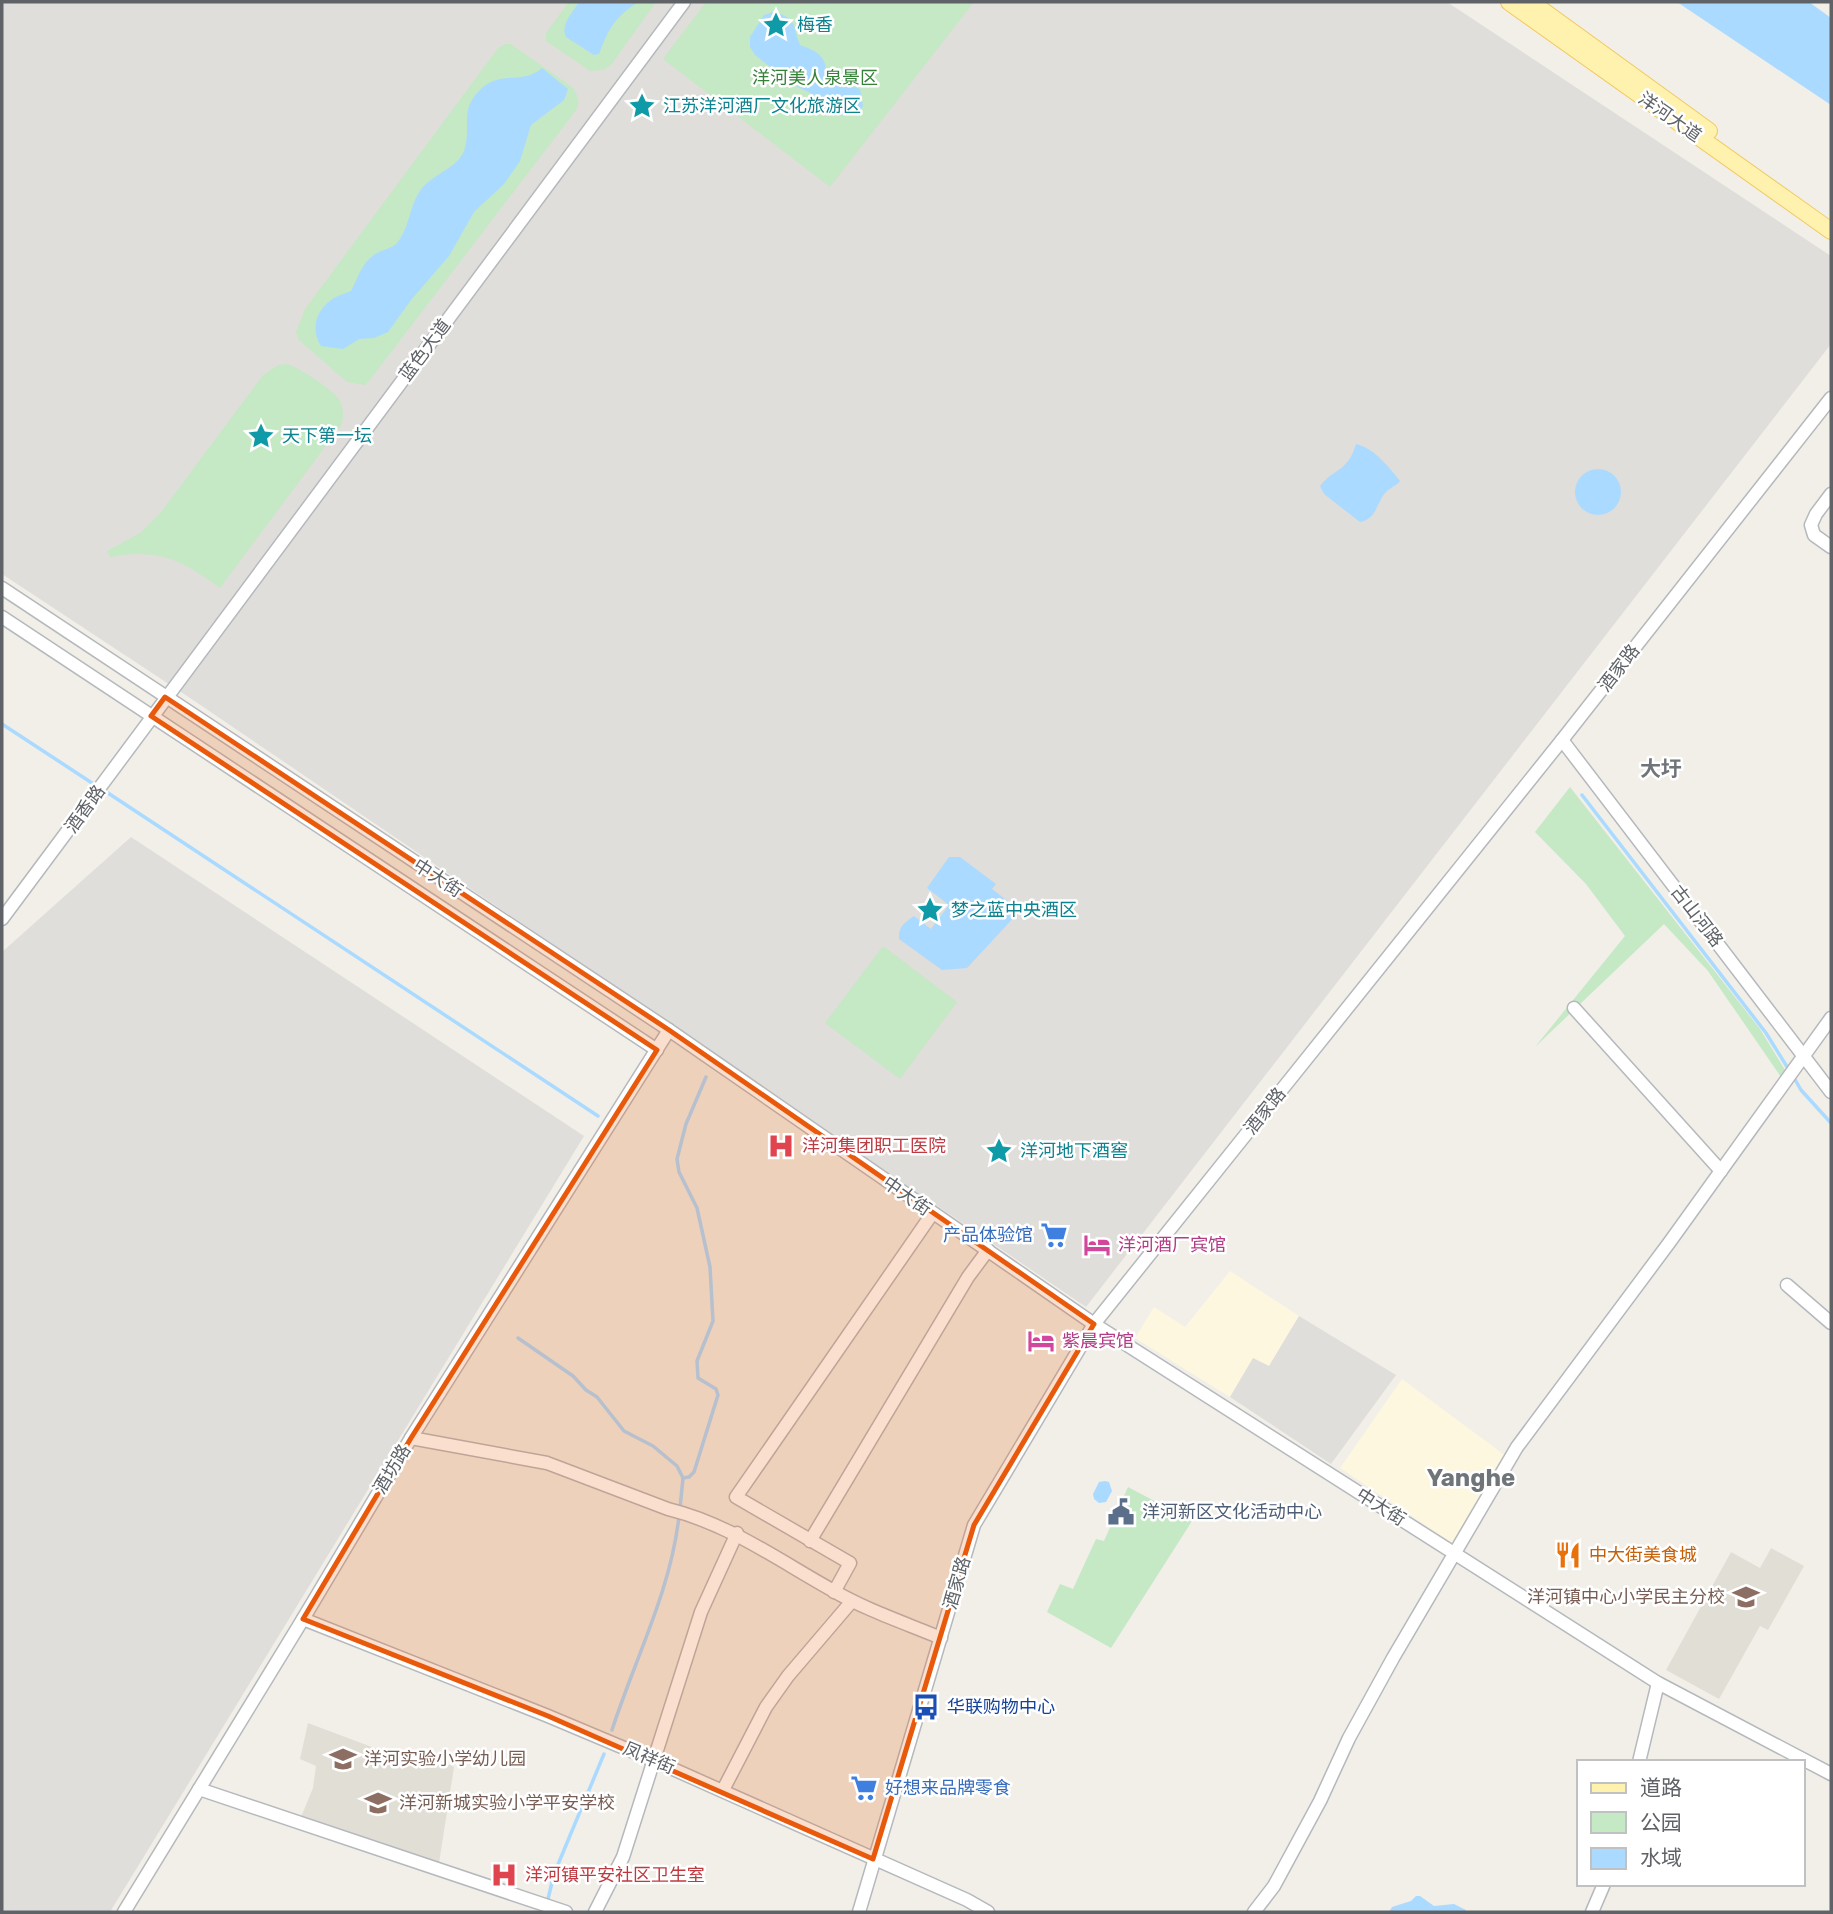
<svg xmlns="http://www.w3.org/2000/svg" width="1833" height="1914" font-family="Rubik,'Noto Sans SC',sans-serif">
  <style>
    .commercial { fill: #fef7e0 }
    .industrial { fill: #e0deda }
    .education { fill: #e1ded6 }
    .green { fill: #c5e8c5 }
    .water { fill: #aadaff }
    .lines { fill: none; stroke-linecap: round; stroke-linejoin: round }
    .stream { stroke: #aadaff; stroke-width: 3.5 }
    .minor-casing { stroke: #b5b8bc; stroke-width: 15 }
    .major-casing { stroke: #f2c960; stroke-width: 18 }
    .minor { stroke: #fff; stroke-width: 12 }
    .major { stroke: #fff2af; stroke-width: 16 }
    .marked { fill: #e8590c; fill-opacity: 0.2; stroke: #e8590c; stroke-width: 5; stroke-linejoin: round }
    .labels { text-anchor: middle; dominant-baseline: central; stroke-width: 5; stroke-linejoin: round; paint-order: stroke }
    .culture-label { font-size: 18px; fill: #0d838f; stroke: #fff; text-anchor: start }
    .park-label { font-size: 18px; fill: #348238; stroke: #fff }
    .street-label { font-size: 18px; fill: #5f6368; stroke: #fff }
    .health-label { font-size: 18px; fill: #be3a42; stroke: #fff; text-anchor: start }
    .shop-label { font-size: 18px; fill: #366cbe; stroke: #fff; text-anchor: end }
    .hotel-label { font-size: 18px; fill: #b23c85; stroke: #fff; text-anchor: start }
    .service-label { font-size: 18px; fill: #4e5e75; stroke: #fff; text-anchor: start }
    .food-label { font-size: 18px; fill: #c56008; stroke: #fff; text-anchor: start }
    .education-label { font-size: 18px; fill: #785e54; stroke: #fff; text-anchor: start }
    .transit-label { font-size: 18px; fill: #164399; stroke: #fff; text-anchor: start }
    .quarter-label { font-size: 21px; font-weight: bold; fill: #70757a; stroke: #fff }
    .district-label { font-size: 24px; font-weight: bold; fill: #70757a; stroke: #fff }
  </style>
  <rect width="100%" height="100%" fill="#f1efe8"/>
  <g class="commercial">
    <path d="M1230 1271 1299 1316 1269 1366 1253 1358 1230 1397 1135 1338 1154 1307 1185 1327Z"/>
    <path d="M1402 1379 1506 1456 1452 1543 1340 1468Z"/>
  </g>
  <g class="industrial">
    <path d="M2 2H1447L1831 256V344L1086 1307 196 702 2 574Z"/>
    <path d="M131 837 584 1136 110 1912H2V952Z"/>
    <path d="M1299 1316 1396 1375 1331 1464 1230 1397 1253 1358 1269 1366Z"/>
  </g>
  <g class="education">
    <path d="M1771 1548 1804 1566 1768 1630 1760 1626 1719 1699 1666 1670 1731 1552 1760 1568Z"/>
    <path d="M308 1723 393 1755 450 1765 454 1767 439 1863 301 1817 313 1788 316 1766 300 1759Z"/>
  </g>
  <g class="green">
    <path d="M569 2H656L611 65 603 70 590 71 546 41V33Z"/>
    <path d="M706 2H974L830 187 663 59Z"/>
    <path d="M505 44H511L572 87C578 95 580 100 577 109L369 381 365 385 347 382 298 339 296 332 305 309 498 48Z"/>
    <path d="M287 364C300 368 334 390 340 401 344 408 343 416 342 424L220 588C182 560 158 548 110 557L107 551 140 533 161 512 263 375 278 365Z"/>
    <path d="M1570 787 1760 1029 1785 1070 1781 1077 1708 971 1664 924 1535 1047 1625 936 1586 884 1535 832Z"/>
    <path d="M883 946 957 1002 900 1079 825 1023Z"/>
    <path d="M1128 1487 1192 1521 1111 1648 1047 1612 1060 1584 1073 1589 1096 1539 1104 1541Z"/>
  </g>
  <g class="water">
    <path d="M579 2H638C614 18 609 28 599 54L594 55 566 37C560 25 573 12 579 2Z"/>
    <path d="M1677 2H1809L1831 18V105Z"/>
    <path d="M773 12C798 18 792 26 800 45 814 50 826 55 826 71L839 86 855 87 860 89 863 106 857 114 836 116 825 100 792 84 755 55 750 47V37L764 15Z"/>
    <path d="M542 68 568 89 564 100 531 125 520 161 504 184 474 212 449 256 411 300 388 332 374 338 359 339 343 349 321 346C311 331 315 312 330 301 335 296 344 294 351 291 358 278 361 264 374 255 380 250 392 249 397 243 411 226 409 202 424 186 436 173 457 168 464 151 472 129 459 111 479 91 499 69 522 86 542 68Z"/>
    <path d="M1356 444C1374 448 1389 467 1400 481 1396 486 1391 487 1386 492 1376 503 1377 519 1360 522L1324 494 1320 486C1334 468 1348 472 1356 444Z"/>
    <circle cx="1598" cy="492" r="23"/>
    <path d="M949 857H960L996 884 992 889 1018 909V913L967 968 942 970 899 939C898 927 905 922 914 916L931 929 949 905 927 888Z"/>
    <path d="M1105 1481 1109 1482 1112 1491 1106 1502 1099 1503 1094 1499 1093 1494 1099 1482Z"/>
    <path d="M1416 1896H1420L1434 1906 1454 1904 1466 1910 1465 1912H1389L1392 1907 1411 1901Z"/>
  </g>
  <g class="lines">
    <g class="stream">
      <path d="M2 724 92 783"/>
      <path d="M108 793 598 1116"/>
      <path d="M1582 795 1766 1033 1789 1070"/>
      <path d="M1793 1076 1801 1090 1831 1123"/>
      <path d="M518 1338 573 1376 586 1390 597 1397 624 1431 653 1446 677 1466 683 1478 680 1508"/>
      <path d="M683 1478 689 1477 694 1472 718 1395 716 1389 698 1378 697 1361 713 1321 710 1267 697 1208 679 1172 677 1159 686 1124 706 1077"/>
      <path d="M612 1730C635 1659 671 1590 679 1516"/>
      <path d="M548 1899 554 1874 604 1754"/>
    </g>
    <g class="minor-casing">
      <g id="minor">
        <path d="M1831 494 1816 514 1811 525 1814 535 1831 547"/>
        <path d="M2 588 669 1030 1094 1324 1658 1683 1831 1774"/>
        <path d="M2 617 657 1050"/>
        <path d="M1562 740 1831 1092"/>
        <path d="M2 919 684 2"/>
        <path d="M1574 1008 1721 1171"/>
        <path d="M1787 1285 1831 1323"/>
        <path d="M411 1438 547 1463 668 1509C729 1524 778 1560 832 1590 866 1610 905 1623 941 1638"/>
        <path d="M810 1541 968 1277 988 1250"/>
        <path d="M834 1592 850 1563 736 1497 932 1214"/>
        <path d="M303 1619 548 1716 655 1761 967 1900 988 1912"/>
        <path d="M1639 1762 1658 1683"/>
        <path d="M199 1789 566 1912"/>
        <path d="M723 1790 766 1707 788 1676 852 1601"/>
        <path d="M124 1912 303 1619 411 1438 669 1030"/>
        <path d="M595 1912 623 1857 701 1612 737 1533"/>
        <path d="M859 1912 974 1525 1094 1324 1562 740 1831 398"/>
        <path d="M1254 1912 1274 1886 1320 1801 1349 1738 1393 1658 1517 1447 1669 1243 1831 1018"/>
        <path d="M1592 1912 1604 1884"/>
      </g>
    </g>
    <g class="major-casing">
      <g id="major">
        <path d="M1509 2 1831 231"/>
        <path d="M1531 2 1709 131"/>
      </g>
    </g>
    <use href="#minor" class="minor"/>
    <use href="#major" class="major"/>
  </g>
  <path class="marked" d="M165 697 669 1030 1094 1324 974 1525 873 1859 548 1716 303 1619 411 1438 657 1050 151 716Z"/>
  <defs>
    <g id="sight-bare" transform="scale(2.1)"><path d="M0-6L1.8-2.2L6-1.7L2.9 1.2L3.7 5.4L0 3.3L-3.7 5.4L-2.9 1.2L-6-1.7L-1.8-2.2Z" fill="#0f9aa8" stroke="#fff" stroke-width="2.5" paint-order="stroke"/></g>
    <g id="hospital-bare" transform="scale(2.1)"><path d="M-5-5h3v3.5h4V-5h3V5h-3V1.5h-4V5h-3Z" fill="#e0444e" stroke="#fff" stroke-width="2.5" paint-order="stroke"/></g>
    <g id="supermarket-bare" transform="scale(2.1)"><path d="M-6-5.5h2.5l.6 2H6L4.5 2H-2.5L-4.4-4H-6ZM-1.5 3.2a1.3 1.3 0 1 0 .1 0ZM3 3.2a1.3 1.3 0 1 0 .1 0Z" fill="#3f7fe0" stroke="#fff" stroke-width="2.5" paint-order="stroke"/></g>
    <g id="hotel-bare" transform="scale(2.1)"><path d="M-6-4.5h1.5V1H6V5H4.5V3h-9V5H-6ZM-4 0a1.8 1.8 0 1 1 3.6 0ZM.5 0V-2.5h3Q6-2.5 6 0Z" fill="#d1479c" stroke="#fff" stroke-width="2.5" paint-order="stroke"/></g>
    <g id="civic-bare" transform="scale(2.1)"><path d="M-.6-6.5H3V-4.5H.6V-3L4-1V1h2V6H-6V1h2V-1L-.6-3ZM-1.2 2.5V6h2.4V2.5Z" fill="#5c6f8a" stroke="#fff" stroke-width="2.5" paint-order="stroke"/></g>
    <g id="restaurant-bare" transform="scale(2.1)"><path d="M-5-6h1v4h1v-4h1v4h1v-4h1v5L-1.5 .5V6h-2V.5L-5-1ZM5-6V6H3V1.5H1.5Q1.5-4 5-6Z" fill="#e8710a" stroke="#fff" stroke-width="2.5" paint-order="stroke"/></g>
    <g id="school-bare" transform="scale(2.1)"><path d="M0-5L7-2L0 1L-7-2ZM-4 1L0 2.5L4 1V4Q0 6-4 4Z" fill="#8d6e63" stroke="#fff" stroke-width="2.5" paint-order="stroke"/></g>
    <g id="bus-bare" transform="scale(2.1)"><path d="M-5-6H5V4H4V6H2V4H-2V6H-4V4H-5ZM-3.5-4V0h7V-4ZM-3.5 1.2v1.5H-2V1.2ZM2 1.2v1.5H3.5V1.2Z" fill="#1a4fb4" stroke="#fff" stroke-width="2.5" paint-order="stroke"/></g>
  </defs>
  <g fill-rule="evenodd">
    <use href="#sight-bare" x="776" y="25"/>
    <use href="#sight-bare" x="642" y="106"/>
    <use href="#sight-bare" x="261" y="436"/>
    <use href="#sight-bare" x="930" y="910"/>
    <use href="#hospital-bare" x="781" y="1146"/>
    <use href="#sight-bare" x="999" y="1151"/>
    <use href="#supermarket-bare" x="1054" y="1235"/>
    <use href="#hotel-bare" x="1097" y="1245"/>
    <use href="#hotel-bare" x="1041" y="1341"/>
    <use href="#civic-bare" x="1121" y="1512"/>
    <use href="#restaurant-bare" x="1568" y="1555"/>
    <use href="#school-bare" x="1746" y="1597"/>
    <use href="#bus-bare" x="926" y="1707"/>
    <use href="#school-bare" x="343" y="1759"/>
    <use href="#supermarket-bare" x="864" y="1788"/>
    <use href="#school-bare" x="378" y="1803"/>
    <use href="#hospital-bare" x="504" y="1875"/>
  </g>
  <g class="labels">
    <g class="culture-label">
      <text x="797" y="25">梅香</text>
      <text x="663" y="106">江苏洋河酒厂文化旅游区</text>
      <text x="282" y="436">天下第一坛</text>
      <text x="951" y="910">梦之蓝中央酒区</text>
      <text x="1020" y="1151">洋河地下酒窖</text>
    </g>
    <g class="park-label">
      <text x="815" y="78">洋河美人泉景区</text>
    </g>
    <g class="street-label">
      <text transform="translate(1670 117) rotate(35)">洋河大道</text>
      <text transform="translate(425 350) rotate(-53)">蓝色大道</text>
      <text transform="translate(1619 668) rotate(-52)">酒家路</text>
      <text transform="translate(85 809) rotate(-54)">酒香路</text>
      <text transform="translate(438 878) rotate(33)">中大街</text>
      <text transform="translate(1697 916) rotate(52)">古山河路</text>
      <text transform="translate(1265 1111) rotate(-51)">酒家路</text>
      <text transform="translate(907 1196) rotate(35)">中大街</text>
      <text transform="translate(392 1469) rotate(-59)">酒坊路</text>
      <text transform="translate(1381 1507) rotate(32)">中大街</text>
      <text transform="translate(957 1583) rotate(-74)">酒家路</text>
      <text transform="translate(649 1758) rotate(23)">凤祥街</text>
    </g>
    <g class="health-label">
      <text x="802" y="1146">洋河集团职工医院</text>
      <text x="525" y="1875">洋河镇平安社区卫生室</text>
    </g>
    <g class="shop-label">
      <text x="1033" y="1235">产品体验馆</text>
      <text x="885" y="1788" text-anchor="start">好想来品牌零食</text>
    </g>
    <g class="hotel-label">
      <text x="1118" y="1245">洋河酒厂宾馆</text>
      <text x="1062" y="1341">紫晨宾馆</text>
    </g>
    <g class="service-label">
      <text x="1142" y="1512">洋河新区文化活动中心</text>
    </g>
    <g class="food-label">
      <text x="1589" y="1555">中大街美食城</text>
    </g>
    <g class="education-label">
      <text x="1725" y="1597" text-anchor="end">洋河镇中心小学民主分校</text>
      <text x="364" y="1759">洋河实验小学幼儿园</text>
      <text x="399" y="1803">洋河新城实验小学平安学校</text>
    </g>
    <g class="transit-label">
      <text x="947" y="1707">华联购物中心</text>
    </g>
    <g class="quarter-label">
      <text x="1661" y="768">大圩</text>
    </g>
    <g class="district-label">
      <text x="1471" y="1478">Yanghe</text>
    </g>
  </g>
  <rect width="1833" height="1914" fill="none" stroke="#5f6368" stroke-width="7"/>
  <rect x="1577" y="1760" width="228" height="126" fill="#ffffff" stroke="#bfc1c3" stroke-width="2"/>
  <rect x="1591" y="1783" width="35" height="10" fill="#fff2af" stroke="#bfc1c3" stroke-width="2"/>
  <text x="1640" y="1795" font-size="21" fill="#5f6368">道路</text>
  <rect x="1591" y="1812" width="35" height="21" fill="#c5e8c5" stroke="#bfc1c3" stroke-width="2"/>
  <text x="1640" y="1830" font-size="21" fill="#5f6368">公园</text>
  <rect x="1591" y="1848" width="35" height="21" fill="#aadaff" stroke="#bfc1c3" stroke-width="2"/>
  <text x="1640" y="1865" font-size="21" fill="#5f6368">水域</text>
</svg>
